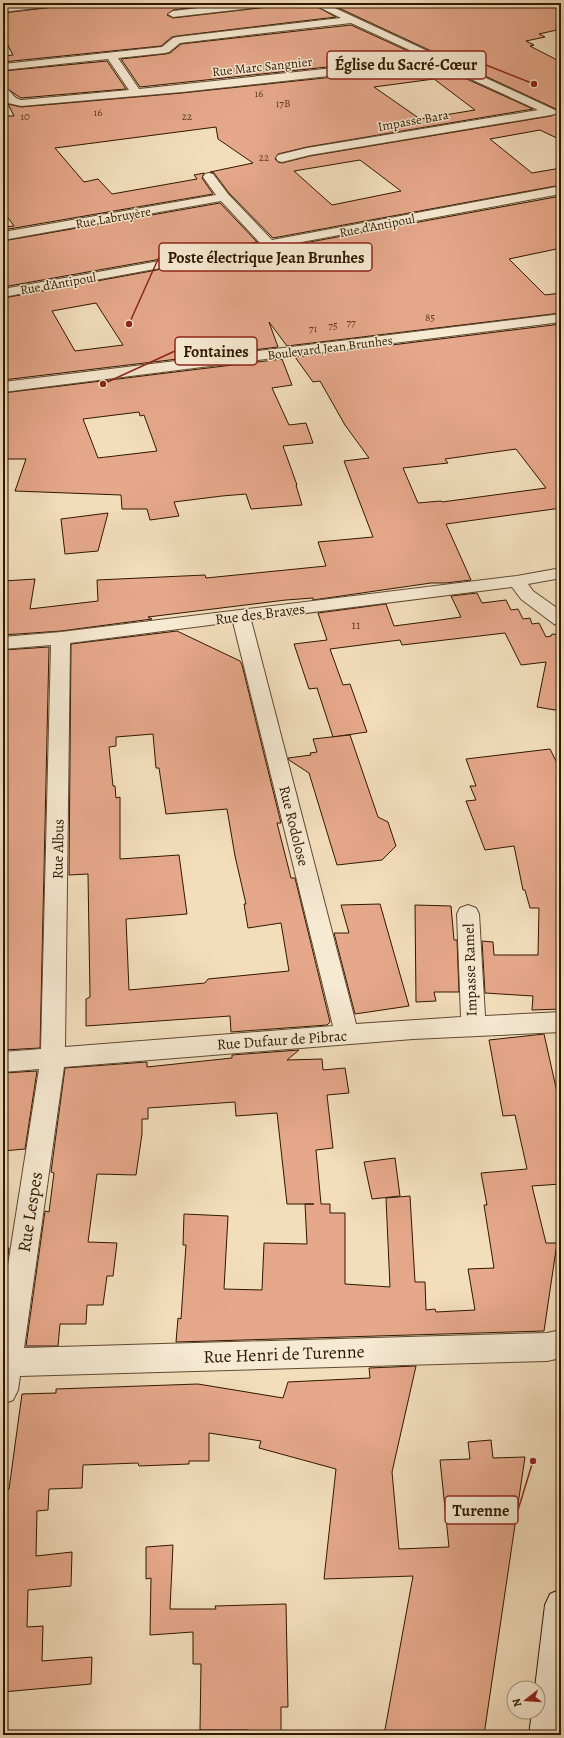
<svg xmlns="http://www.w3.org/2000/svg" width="564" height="1738" font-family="Alegreya,serif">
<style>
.building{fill:#e6a88b;stroke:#2f1700;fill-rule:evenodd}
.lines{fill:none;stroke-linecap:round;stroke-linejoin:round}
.minor-casing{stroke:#60492f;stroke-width:2}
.secondary-casing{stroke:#2f1700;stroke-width:2}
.minor{fill:#f7ead3;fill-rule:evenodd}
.secondary{fill:#f7ead3;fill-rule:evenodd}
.labels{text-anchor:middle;stroke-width:3;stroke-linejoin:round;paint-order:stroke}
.far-number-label{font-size:11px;fill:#5d3b23}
.far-street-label{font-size:13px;fill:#2f1700;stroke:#f7ead3}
.number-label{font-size:13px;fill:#5d3b23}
.street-label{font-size:15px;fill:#2f1700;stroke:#f7ead3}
.near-street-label{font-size:18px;fill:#2f1700;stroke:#f7ead3}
.leader{fill:none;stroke:#8f2418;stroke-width:1.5}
.callout-dot{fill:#8f2418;stroke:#f7ead3;stroke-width:1.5}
.callout{fill:#f7ead3;stroke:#8f2418;stroke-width:1.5}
.callout-label{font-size:16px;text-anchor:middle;font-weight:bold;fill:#2f1700}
</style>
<rect width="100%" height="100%" fill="#f3debc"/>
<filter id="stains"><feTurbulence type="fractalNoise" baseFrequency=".005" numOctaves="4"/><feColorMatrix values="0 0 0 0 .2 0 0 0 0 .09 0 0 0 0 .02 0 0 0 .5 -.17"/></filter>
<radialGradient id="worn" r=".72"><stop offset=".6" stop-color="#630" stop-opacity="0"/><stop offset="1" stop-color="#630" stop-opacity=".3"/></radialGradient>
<!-- building -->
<g class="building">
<path d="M60 3H229L173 10 167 15 173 18 268 7 274 3H310L336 17 177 36 172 37 161 46 3 62V56L13 55 3 36V13L54 7Z"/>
<path d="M328 3H561V29L539 34 545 37 526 41 534 45 530 46 561 62V140L540 130 490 139 532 173 561 168V185L273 238 229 193 214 173 210 172 253 163 218 139 216 127 55 148 84 182 98 179 112 194 197 179 194 175 204 173 202 178 213 194 3 230V227L14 226 3 211V116H14L8 104 21 107 182 93 438 66 533 109 307 147 278 154 275 159 278 162 282 163 310 156 551 116 558 113 556 109ZM434 79 475 110 420 119 374 87ZM360 160 401 191 332 205 294 171Z"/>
<path d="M351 25 421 57 140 87 121 59 165 54 170 53 181 44Z"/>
<path d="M107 61 126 89 21 98 3 86V71Z"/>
<path d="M561 196V248L509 259 545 295 561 293V313L287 346 269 322 278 347 3 380V339L7 338 4 298ZM96 303 123 345 75 351 52 311Z"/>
<path d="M220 203 257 242 3 287V241Z"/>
<path d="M561 324V508L446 524 471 580 445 583H431L313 600V598L286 600 148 617 152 619 61 631 3 635 4 581 35 579 30 609 98 601 97 580 205 575 206 578 326 566 318 542 373 537 344 461 369 458 345 425 320 381 313 382 295 357ZM516 449 546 488 442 502 441 501 418 503 403 468 448 463 445 459Z"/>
<path d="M282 359 292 385 272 388 289 425 306 423 313 443 283 446 297 485H296L302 505 251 509 246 494 222 496 174 502 179 516 150 520 147 509H122L121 495 15 491 26 459H3V393ZM139 412 140 416 144 415 157 451 98 458 83 419Z"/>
<path d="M108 513 98 551 65 554 61 519Z"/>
<path d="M477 593 482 603 506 600 511 610 518 609 523 619 530 618 532 624 539 623 546 637 551 636 552 634 561 635V711L537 707 546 662 521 665 505 633 402 645 400 640 330 649 343 685 350 684 367 732 333 737 317 688 309 689 294 644 327 640 318 613 386 604 394 626 440 620 461 617 451 596Z"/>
<path d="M177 631 240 661 242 665 281 823H277L291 878H295L330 1022 327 1025 231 1032 230 1016 86 1026V999L90 997 88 874 69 875 71 644ZM153 734 156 768H159L166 814 227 809 235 856 246 904H244L248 928 281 923 289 971 208 979 205 983 129 990 126 919 187 914 179 855 120 859V797L116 798 115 786H113L109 747 116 746V737Z"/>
<path d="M49 647 40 1048 3 1050V650Z"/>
<path d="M350 735 378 817 388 822 396 846 382 860 337 865 309 773 289 760 288 758 311 755 310 753 317 752 313 739Z"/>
<path d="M550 749 561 771V1009L532 1010 533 996 485 993 482 941 493 942 494 955H538L539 908H530L525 890H523L514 846 485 850 466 801 476 800 470 786H476L466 759Z"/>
<path d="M380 904 409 1006 355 1014 334 933H349L341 905Z"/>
<path d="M415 905 451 906 454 940H457L459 992H434L436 1001 416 1002Z"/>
<path d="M544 1034 561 1110V1184L532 1186 546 1243H557L544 1331 176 1342 178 1318 181 1319 186 1245H183L184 1214 228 1216 224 1289 262 1290 264 1243 307 1244 305 1204H314H287L277 1113 236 1116 235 1102 148 1108V1119H142V1134L136 1175 97 1174 88 1242 117 1243 113 1276H107L103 1305H87L86 1324H60L58 1346H26L45 1211 49 1212 54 1173 51 1172 65 1068 147 1062V1067L232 1058V1055L299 1050 287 1060 322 1059 323 1070 345 1068 349 1093 327 1095 333 1148 316 1150 321 1204H330V1213H345V1284L390 1287 386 1198 410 1196 415 1282H425L426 1310 435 1309 436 1312 475 1310 468 1269 494 1268 484 1205H487L481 1173 527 1169 515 1115 503 1116 489 1040Z"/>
<path d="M37 1071 25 1149 3 1151V1073Z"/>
<path d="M395 1158 400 1196 372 1199 364 1162Z"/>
<path d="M9 1248 3 1287V1249Z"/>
<path d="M416 1366 392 1472 399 1549 449 1547 440 1460 470 1459 468 1442 491 1440 493 1458 525 1457 484 1735H384L413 1576 324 1579 336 1469 259 1448 261 1441 209 1433V1461H189V1464L139 1466 138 1463 83 1465 82 1488 49 1489 48 1510 37 1511 36 1556 72 1552 71 1586 28 1590 27 1627 43 1626 42 1661 92 1657 91 1684 3 1692 5 1646H3V1489H9L22 1394 56 1393V1389L198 1384 283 1398 288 1382 370 1378 369 1368Z"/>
<path d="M173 1545 170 1609H216L215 1606 286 1604 288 1707H281V1735H248V1730H200L201 1664H193V1632L150 1635 151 1578 146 1579V1547Z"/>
</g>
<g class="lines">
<!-- minor casing -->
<g class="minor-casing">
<g id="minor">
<path d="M29 3H59L54 6 3 12V6Z"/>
<path d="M242 3H273L268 6 173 17 168 14 173 11Z"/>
<path d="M311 3H324L555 110 557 112 555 114 551 115 310 155 282 162 278 161 276 158 278 155 307 148 538 110 438 64 182 92 21 106 8 103 3 99V87C11 89 12 98 21 100L129 90 108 59 3 70V64L162 47 173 38 177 37 341 18ZM351 23 427 58 139 89 118 58 165 53 169 52 180 43Z"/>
<path d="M209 173 213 174 228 194 272 240 561 186V194L3 297V289L260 243 221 201 3 240V232L216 195 203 177 205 174Z"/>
<path d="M561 314V322L3 392V382Z"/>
<path d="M561 568V578L528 584 533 591 561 611V626L554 624 521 599 512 587 251 620 356 1024 461 1017 457 914 460 908 468 905 476 908 479 914 485 1016 561 1012V1032L413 1039 64 1067 24 1348 547 1333 561 1330V1358L547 1361 20 1376 18 1390 13 1400 3 1404V1297L39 1069 3 1072V1052L41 1049 51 645 3 649V637L61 632 517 576ZM233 622 333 1026 65 1047 70 643Z"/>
</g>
</g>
<!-- secondary casing -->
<g class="secondary-casing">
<path id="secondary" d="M561 1589V1735H529L532 1712H538V1688H535L545 1605 550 1594Z"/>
</g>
<!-- minor -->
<use href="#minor" class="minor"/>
<!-- secondary -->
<use href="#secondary" class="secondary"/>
</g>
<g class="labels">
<!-- far-number labels -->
<g class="far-number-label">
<text x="259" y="97">16</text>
<text x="283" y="107">17B</text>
<text x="98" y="116">16</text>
<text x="25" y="120">10</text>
<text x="187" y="120">22</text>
<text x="264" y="161">22</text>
<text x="430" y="321">85</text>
<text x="351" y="326">77</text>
<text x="333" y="329">75</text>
<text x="313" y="332">71</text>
</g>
<!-- far-street labels -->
<g class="far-street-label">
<text transform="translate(262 66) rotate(-6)" y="5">Rue Marc Sangnier</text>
<text transform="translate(413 120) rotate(-10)" y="5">Impasse Bara</text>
<text transform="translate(113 217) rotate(-10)" y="5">Rue Labruyère</text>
<text transform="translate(377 225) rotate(-11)" y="5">Rue d'Antipoul</text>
<text transform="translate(58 283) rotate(-10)" y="5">Rue d'Antipoul</text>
<text transform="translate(330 347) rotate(-7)" y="5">Boulevard Jean Brunhes</text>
</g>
<!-- number labels -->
<g class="number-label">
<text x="356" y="629">11</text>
</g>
<!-- street labels -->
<g class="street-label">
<text transform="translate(260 614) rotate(-7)" y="5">Rue des Braves</text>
<text transform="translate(294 826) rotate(76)" y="5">Rue Rodolose</text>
<text transform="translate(58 849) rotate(-89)" y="5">Rue Albus</text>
<text transform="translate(470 970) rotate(-92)" y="5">Impasse Ramel</text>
<text transform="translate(282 1040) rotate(-4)" y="5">Rue Dufaur de Pibrac</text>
</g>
<!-- near-street labels -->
<g class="near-street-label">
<text transform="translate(30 1212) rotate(-81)" y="6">Rue Lespes</text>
<text transform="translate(284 1354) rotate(-2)" y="6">Rue Henri de Turenne</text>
</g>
</g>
<!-- callouts -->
<path class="leader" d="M534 84L486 65M129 324L159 257M103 384L175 351M533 1461L518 1510"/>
<g class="callout-dot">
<circle cx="534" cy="84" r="4"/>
<circle cx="129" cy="324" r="4"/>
<circle cx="103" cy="384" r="4"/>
<circle cx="533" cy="1461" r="4"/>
</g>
<g class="callout">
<rect x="327" y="51" width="159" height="28" rx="4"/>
<rect x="159" y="243" width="213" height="28" rx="4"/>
<rect x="175" y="337" width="82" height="28" rx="4"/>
<rect x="445" y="1496" width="73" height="28" rx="4"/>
</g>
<g class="callout-label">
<text x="406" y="70">Église du Sacré-Cœur</text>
<text x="266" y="263">Poste électrique Jean Brunhes</text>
<text x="216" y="357">Fontaines</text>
<text x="481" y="1516">Turenne</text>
</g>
<!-- margin -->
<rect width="564" height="1738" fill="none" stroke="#f3debc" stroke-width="16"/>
<rect x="4" y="4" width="556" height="1730" fill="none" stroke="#2f1700" stroke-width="2"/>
<rect x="8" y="8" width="548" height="1722" fill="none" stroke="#2f1700"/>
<!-- north arrow -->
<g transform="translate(526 1700) rotate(253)"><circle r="19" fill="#f7ead3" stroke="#a7967f"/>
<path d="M0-3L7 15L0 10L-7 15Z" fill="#8f2418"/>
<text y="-6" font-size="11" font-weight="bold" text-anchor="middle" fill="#2f1700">N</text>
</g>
<rect width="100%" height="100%" filter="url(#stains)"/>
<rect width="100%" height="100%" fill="url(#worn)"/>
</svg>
